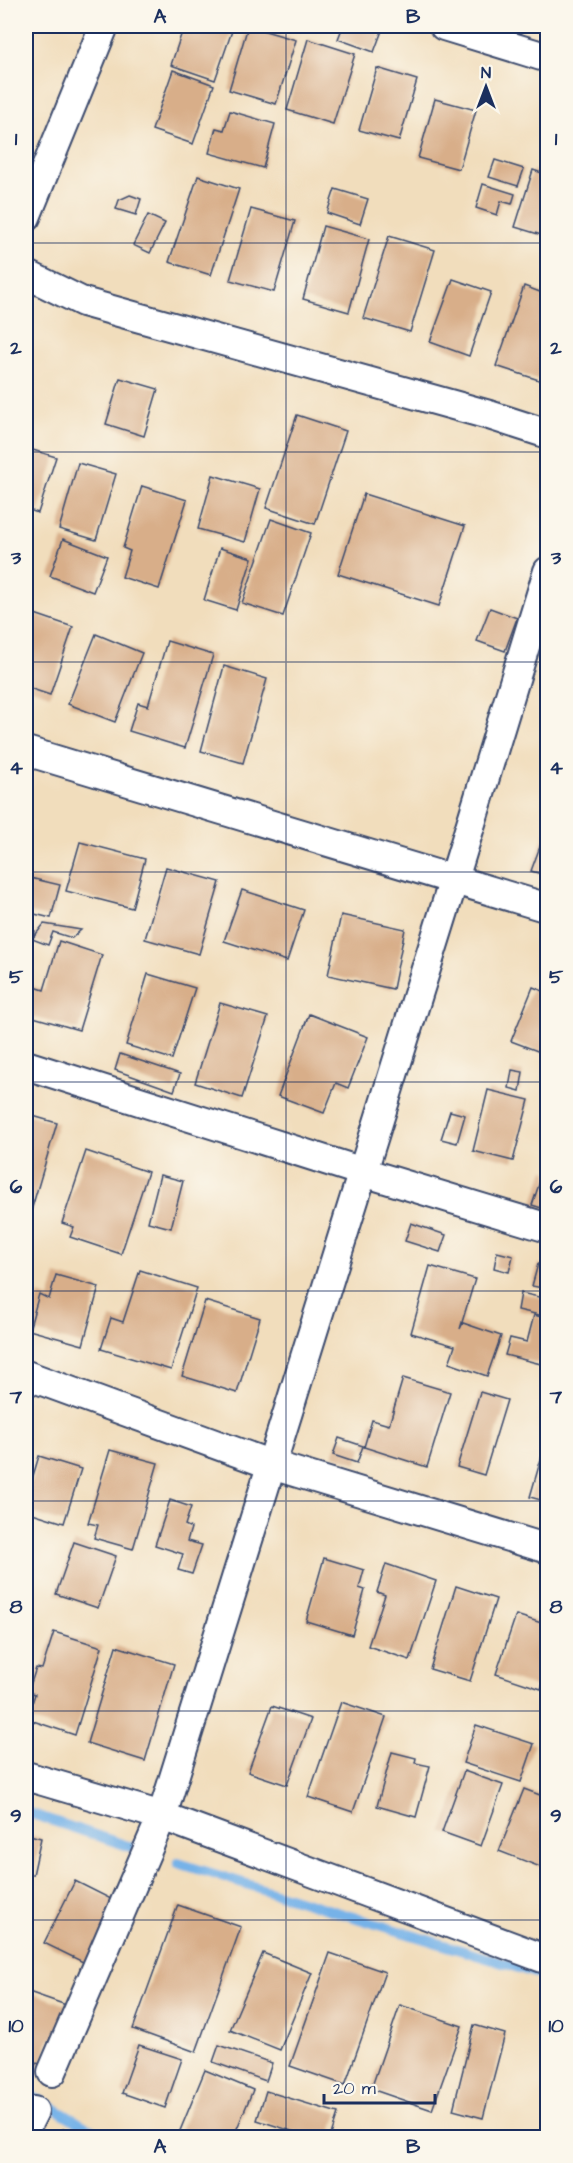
<svg xmlns="http://www.w3.org/2000/svg" width="573" height="2163" font-family="'Architects Daughter',sans-serif">
<style>
.lines{fill:none;stroke-linecap:round;stroke-linejoin:round}
.stream{stroke:#76b2e8;stroke-width:10}
.building{fill:#d8ae89}
.minor-casing{stroke:#3b496c;stroke-width:32}
.minor{stroke:#fff;stroke-width:28}
.grid{fill:none;stroke:#1b2f5e;stroke-width:1.5;stroke-opacity:0.55}
.neatline{fill:none;stroke:#1b2f5e;stroke-width:2}
.grid-label{font-size:20px;text-anchor:middle;font-weight:bold;fill:#1b2f5e}
</style>
<rect width="100%" height="100%" fill="#fbf7ec"/>
<filter id="ink" filterUnits="userSpaceOnUse"><feTurbulence type="fractalNoise" baseFrequency=".0167" numOctaves="2"/><feDisplacementMap in="SourceGraphic" scale="12" xChannelSelector="R" yChannelSelector="G"/><feConvolveMatrix kernelMatrix="1 2 1 2 8 2 1 2 1" color-interpolation-filters="sRGB"/></filter>
<filter id="wash" filterUnits="userSpaceOnUse"><feTurbulence type="fractalNoise" baseFrequency=".008" numOctaves="4" result="noise"/><feDisplacementMap in="SourceGraphic" scale="24" xChannelSelector="R" yChannelSelector="G"/><feGaussianBlur stdDeviation="1.35" result="paint"/><feColorMatrix in="noise" values="0 0 0 0 0 0 0 0 0 0 0 0 0 0 0 0 0 1.4 0 .05"/><feComposite in="paint" operator="in"/></filter>
<g filter="url(#wash)">
<rect width="100%" height="100%" fill="#f1ddbc"/>
<g class="lines">
<!-- stream -->
<g class="stream">
<path d="M26 1812 131 1847"/>
<path d="M178 1863 548 1977"/>
<path d="M26 2094 40 2100 105 2138"/>
</g>
</g>
<g id="blocks">
<!-- building -->
<g class="building">
<path d="M184 26H226L233 28 215 80 171 65Z"/>
<path d="M248 26 296 40 276 104 229 90Z"/>
<path d="M343 26H376L383 28 374 52 338 39Z"/>
<path d="M308 39 355 54 333 124 287 110Z"/>
<path d="M377 68 417 80 399 141 359 130Z"/>
<path d="M173 70 214 85 193 144 152 130Z"/>
<path d="M435 99 476 110 459 169 418 158Z"/>
<path d="M230 111 275 124 263 168 209 153 216 128 224 130Z"/>
<path d="M495 160 524 169 518 186 489 177Z"/>
<path d="M533 170 548 175V237L515 227Z"/>
<path d="M198 176 239 189 211 275 169 262Z"/>
<path d="M483 184 515 194 512 204 501 201 497 215 476 208Z"/>
<path d="M335 189 368 199 360 224 327 213Z"/>
<path d="M130 195 141 199 136 215 116 209 119 200Z"/>
<path d="M251 209 295 221 274 292 230 280Z"/>
<path d="M148 215 165 223 150 253 133 245Z"/>
<path d="M323 226 369 239 349 312 303 299Z"/>
<path d="M389 236 435 250 410 332 363 318Z"/>
<path d="M453 279 491 292 469 356 430 342Z"/>
<path d="M524 286 548 295V365L542 381 496 366Z"/>
<path d="M120 378 158 389 144 436 106 424Z"/>
<path d="M297 415 346 431 315 524 266 508Z"/>
<path d="M26 448 56 457 38 513 26 509Z"/>
<path d="M78 463 116 474 96 540 59 529Z"/>
<path d="M213 475 260 489 245 542 198 529Z"/>
<path d="M142 486 187 500 159 589 122 577 130 551 123 548Z"/>
<path d="M364 494 465 526 439 606 338 574Z"/>
<path d="M271 519 311 533 283 616 242 603Z"/>
<path d="M63 539 107 556 93 592 50 576Z"/>
<path d="M220 548 252 558 236 610 204 600Z"/>
<path d="M490 608 517 618 505 651 477 641Z"/>
<path d="M26 611 73 627 50 695 26 687Z"/>
<path d="M96 634 142 653 115 722 68 704Z"/>
<path d="M167 641 213 655 185 748 129 731 138 703 148 706Z"/>
<path d="M224 666 267 679 243 763 201 751Z"/>
<path d="M548 825V876L531 871Z"/>
<path d="M80 842 145 859 132 908 66 891Z"/>
<path d="M166 867 220 882 199 954 145 939Z"/>
<path d="M26 877 60 885 51 918 26 912Z"/>
<path d="M242 890 304 910 287 961 224 941Z"/>
<path d="M341 915 405 929 393 989 328 975Z"/>
<path d="M44 924 81 930 72 938 53 932 48 945 32 939Z"/>
<path d="M26 928 35 931 29 951 26 950Z"/>
<path d="M59 941 102 955 79 1030 26 1015V984L44 990Z"/>
<path d="M148 974 195 988 172 1059 126 1045Z"/>
<path d="M533 987 548 993V1055L511 1041Z"/>
<path d="M220 1003 268 1017 242 1098 195 1083Z"/>
<path d="M309 1014 368 1037 348 1088 336 1083 324 1113 278 1096Z"/>
<path d="M120 1054 180 1074 174 1091 115 1070Z"/>
<path d="M512 1070 523 1072 520 1091 509 1088Z"/>
<path d="M488 1090 529 1100 513 1161 473 1151Z"/>
<path d="M450 1111 465 1115 457 1143 441 1139Z"/>
<path d="M26 1114 57 1123 31 1211 26 1209Z"/>
<path d="M86 1151 148 1172 121 1254 70 1237 74 1227 62 1223Z"/>
<path d="M544 1170 548 1171V1210L532 1205Z"/>
<path d="M160 1175 183 1181 171 1228 148 1222Z"/>
<path d="M411 1223 446 1235 440 1252 405 1241Z"/>
<path d="M497 1252 513 1256 509 1272 494 1268Z"/>
<path d="M538 1264 548 1266V1289L532 1286Z"/>
<path d="M430 1266 475 1279 460 1329 463 1323 501 1336 487 1376 449 1363 455 1346 411 1333Z"/>
<path d="M140 1270 197 1288 171 1370 101 1349 111 1318 123 1322Z"/>
<path d="M56 1275 99 1287 83 1345 29 1330 39 1294 49 1299Z"/>
<path d="M521 1293 548 1299V1317L518 1310Z"/>
<path d="M205 1301 260 1318 237 1393 182 1376Z"/>
<path d="M534 1315 548 1319V1356L545 1365 505 1355 510 1338 527 1342Z"/>
<path d="M403 1378 450 1392 427 1467 364 1447 372 1420 389 1425Z"/>
<path d="M480 1392 507 1400 484 1475 457 1467Z"/>
<path d="M339 1438 363 1446 357 1463 333 1455Z"/>
<path d="M547 1438H548V1502L530 1497Z"/>
<path d="M110 1450 158 1463 133 1549 94 1538 98 1525 88 1523Z"/>
<path d="M39 1456 81 1469 64 1523 26 1511V1499Z"/>
<path d="M170 1500 191 1507 185 1525 191 1528 187 1541 202 1545 192 1574 178 1570 183 1554 155 1545Z"/>
<path d="M74 1542 116 1556 98 1608 56 1594Z"/>
<path d="M324 1558 364 1570 359 1588 365 1590 352 1635 306 1621Z"/>
<path d="M386 1564 436 1581 410 1660 368 1646 385 1595 377 1592Z"/>
<path d="M456 1586 496 1599 470 1681 430 1669Z"/>
<path d="M516 1615 548 1625V1670L541 1689 496 1674Z"/>
<path d="M54 1632 102 1647 75 1735 27 1719 35 1694 28 1692 36 1668 42 1669Z"/>
<path d="M116 1646 174 1664 145 1761 87 1743Z"/>
<path d="M341 1702 386 1717 353 1812 308 1797Z"/>
<path d="M272 1706 311 1719 287 1785 248 1772Z"/>
<path d="M476 1725 534 1744 521 1782 463 1763Z"/>
<path d="M392 1752 416 1758 415 1763 430 1766 416 1817 377 1806Z"/>
<path d="M464 1771 503 1785 481 1846 442 1832Z"/>
<path d="M524 1789 548 1798V1870L499 1851Z"/>
<path d="M26 1834 41 1838 33 1875 26 1873Z"/>
<path d="M75 1881 119 1903 87 1964 44 1943Z"/>
<path d="M178 1905 241 1927 196 2052 133 2029Z"/>
<path d="M263 1953 312 1973 280 2050 230 2030Z"/>
<path d="M330 1953 385 1972 345 2085 290 2066Z"/>
<path d="M26 1991 69 2006 57 2040 50 2038 41 2064 36 2063 33 2073 26 2070Z"/>
<path d="M400 2005 462 2026 432 2110 371 2089Z"/>
<path d="M474 2025 505 2034 483 2118 453 2110Z"/>
<path d="M139 2045 182 2059 165 2108 122 2093Z"/>
<path d="M219 2045 272 2063 266 2081 213 2062Z"/>
<path d="M205 2070 253 2090 233 2138H177Z"/>
<path d="M266 2091 338 2113 330 2138H314L257 2120Z"/>
<path d="M63 2129 85 2137V2138H59Z"/>
</g>
</g>
</g>
<g filter="url(#ink)">
<use href="#blocks" fill-opacity="0" stroke="#3b496c" stroke-width="1.5"/>
<g class="lines">
<!-- minor casing -->
<g class="minor-casing">
<g id="minor">
<path d="M444 26 548 58"/>
<path d="M26 217 104 26"/>
<path d="M26 274 83 302 489 415 548 434"/>
<path d="M548 571 454 879 162 1816 548 1960"/>
<path d="M26 751 548 908"/>
<path d="M26 1065 363 1172 548 1228"/>
<path d="M26 1375 272 1465 548 1549"/>
<path d="M26 1776 162 1816 52 2072"/>
<path d="M26 2127 34 2111"/>
</g>
</g>
<!-- minor -->
<use href="#minor" class="minor"/>
</g>
</g>
<!-- grid -->
<path class="grid" d="M286 26V2138M26 243H548M26 452H548M26 662H548M26 872H548M26 1082H548M26 1291H548M26 1501H548M26 1711H548M26 1920H548"/>
<!-- margin -->
<rect width="573" height="2163" fill="none" stroke="#fbf7ec" stroke-width="66"/>
<!-- north arrow -->
<g transform="translate(486 87)" stroke="#fbf7ec" stroke-width="4.5" paint-order="stroke">
<path d="M0-4.5L10 22L0 15L-10 22Z" fill="#1b2f5e"/>
<text y="-9" font-size="16" font-weight="bold" text-anchor="middle" fill="#1b2f5e">N</text>
</g>
<!-- scale -->
<path d="M324 2094v9h111v-9" fill="none" stroke="#1b2f5e" stroke-width="3"/>
<text x="333" y="2094" font-size="18" fill="#1b2f5e" stroke="#fbf7ec" stroke-width="4.5" paint-order="stroke">20 m</text>
<rect x="33" y="33" width="507" height="2097" class="neatline"/>
<g class="grid-label">
<text x="160" y="23">A</text>
<text x="413" y="23">B</text>
<text x="16" y="145">1</text>
<text x="556" y="145">1</text>
<text x="16" y="354">2</text>
<text x="556" y="354">2</text>
<text x="16" y="564">3</text>
<text x="556" y="564">3</text>
<text x="16" y="774">4</text>
<text x="556" y="774">4</text>
<text x="16" y="983">5</text>
<text x="556" y="983">5</text>
<text x="16" y="1193">6</text>
<text x="556" y="1193">6</text>
<text x="16" y="1403">7</text>
<text x="556" y="1403">7</text>
<text x="16" y="1613">8</text>
<text x="556" y="1613">8</text>
<text x="16" y="1822">9</text>
<text x="556" y="1822">9</text>
<text x="16" y="2032">10</text>
<text x="556" y="2032">10</text>
<text x="160" y="2153">A</text>
<text x="413" y="2153">B</text>
</g>
</svg>
